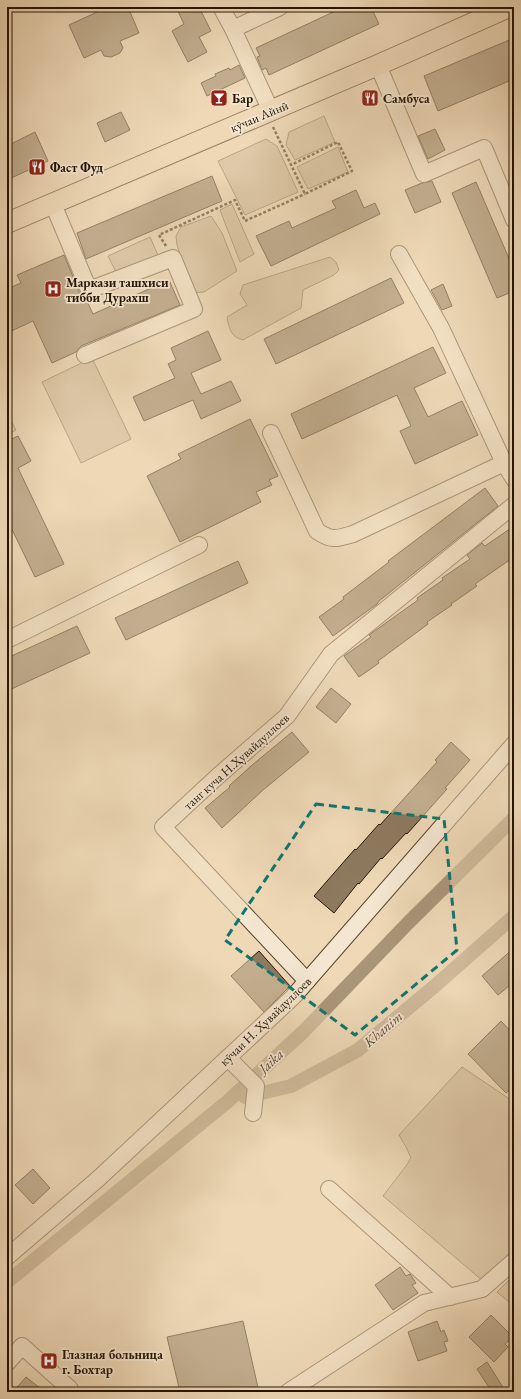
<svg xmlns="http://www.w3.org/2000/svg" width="521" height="1399" font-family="'EB Garamond',serif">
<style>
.green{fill:#ccb797;stroke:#78664c}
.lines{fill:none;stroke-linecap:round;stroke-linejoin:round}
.canal{stroke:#a99578;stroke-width:14}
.building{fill:#8d7a5f;stroke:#241400}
.minor-casing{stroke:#56452e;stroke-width:18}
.major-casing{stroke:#241400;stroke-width:22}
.path{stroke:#241400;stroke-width:2.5;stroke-dasharray:3 2;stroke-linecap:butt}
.minor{stroke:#f4e6d0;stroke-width:16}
.major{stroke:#eed8b6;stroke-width:20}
.marked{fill:none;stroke:#0f766e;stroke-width:3;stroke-dasharray:8 5;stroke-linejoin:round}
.labels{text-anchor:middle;stroke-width:3.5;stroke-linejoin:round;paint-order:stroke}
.poi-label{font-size:13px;font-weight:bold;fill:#241400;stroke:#f4e6d0;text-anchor:start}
.street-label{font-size:13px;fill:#241400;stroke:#f4e6d0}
.water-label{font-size:14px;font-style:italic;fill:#594830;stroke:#f4e6d0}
</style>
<rect width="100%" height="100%" fill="#eed8b6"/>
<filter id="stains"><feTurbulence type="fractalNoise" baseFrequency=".005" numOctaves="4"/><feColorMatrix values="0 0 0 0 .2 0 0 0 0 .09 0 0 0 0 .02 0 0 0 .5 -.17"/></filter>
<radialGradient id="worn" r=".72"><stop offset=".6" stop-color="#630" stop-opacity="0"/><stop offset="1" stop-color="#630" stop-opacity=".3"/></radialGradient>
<!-- green -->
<g class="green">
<path d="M324 116 335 142 295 160 286 145 289 132Z"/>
<path d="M266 139 277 146 298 192 245 215 218 161Z"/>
<path d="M338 147 348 172 308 189 297 167Z"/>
<path d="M232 204 254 254 240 262 220 210Z"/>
<path d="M211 216 222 233 237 271 204 292 192 293 177 245 176 236 181 227Z"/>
<path d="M150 237 158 255 117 274 108 256Z"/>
<path d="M330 257 336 262 339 270 334 275 303 290 301 308 243 340C231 337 229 329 227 317L247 305 240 294 243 285Z"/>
<path d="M92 358 131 439 81 463 42 382Z"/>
<path d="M8 415 16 430 7 435V416Z"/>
<path d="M462 1067 514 1102V1255L483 1281 383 1196 406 1166 411 1158 406 1147 399 1135Z"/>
<path d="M514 1275V1306L497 1292Z"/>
</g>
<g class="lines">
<!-- canal -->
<g class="canal">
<path d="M245 1097 291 1086 358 1050 436 985 514 916"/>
<path d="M7 1282 227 1102 303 1032 408 923 514 818"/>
</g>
</g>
<!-- building -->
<g class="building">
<path d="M108 7H128L139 33 120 41 123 48 120 53 111 57 104 56 101 50 84 58 69 25Z"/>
<path d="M176 7H199L211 31 199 37 207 52 188 62 172 31 184 24Z"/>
<path d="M344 7H371L379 24 269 75 266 68 262 70 257 57 260 56 256 48Z"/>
<path d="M514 38V79L438 111 424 76Z"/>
<path d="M239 65 245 78 207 96 201 83 216 76 215 74 229 68 230 70Z"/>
<path d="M121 112 130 130 105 142 97 123Z"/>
<path d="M435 129 445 150 428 159 418 136Z"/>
<path d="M35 132 48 161 7 180V146Z"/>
<path d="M212 176 222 201 86 259 77 233Z"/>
<path d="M432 181 441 202 415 213 405 190 422 183Z"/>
<path d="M476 182 514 270V291L497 298 452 193Z"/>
<path d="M356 190 364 208 375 203 380 214 271 266 256 236 289 221 292 228 336 208 332 201Z"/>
<path d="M64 255 80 294 86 299 93 314 169 280 180 305 81 346 76 352 52 363 33 321 7 333V289L21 283 17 275Z"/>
<path d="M391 278 404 303 276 364 264 339Z"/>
<path d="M443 284 452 306 442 310 431 290Z"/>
<path d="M208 331 221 360 191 373 201 394 231 381 241 401 201 419 193 400 144 421 133 397 175 378 168 364 176 360 171 348Z"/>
<path d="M433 347 446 373 414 388 428 417 462 401 478 435 415 464 400 431 411 426 397 395 302 439 291 414Z"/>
<path d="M250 419 278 476 269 480 272 485 256 492 261 502 180 542 147 476 181 459 178 454Z"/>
<path d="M18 436 31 461 18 468 64 564 35 577 7 519V441Z"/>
<path d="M485 488 498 506 379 601 377 604 333 636 319 617 344 599 343 597 389 562 388 561Z"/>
<path d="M514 526V557L475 584 477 586 451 604 452 605 427 622 428 624 378 661 379 663 359 677 344 656 371 637 369 635 418 600 417 598 443 580 442 578 470 559 467 555 482 543 485 546Z"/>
<path d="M238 561 248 583 126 640 115 618Z"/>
<path d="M77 626 90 653 7 691V658Z"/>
<path d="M331 688 351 704 336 723 316 707Z"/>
<path d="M292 732 309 752 263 790 222 828 205 808 230 787 229 786 251 766Z"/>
<path d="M451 742 470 760 445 788 447 789 407 834 406 833 382 859 381 858 359 884 358 883 334 913 314 896 355 849 356 850 379 824 380 825 437 762 435 760Z"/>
<path d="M514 948V982L498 995 482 976Z"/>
<path d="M259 951 290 986 264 1012 231 976Z"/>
<path d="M501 1021 514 1035V1086L506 1093 468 1054Z"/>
<path d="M33 1169 50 1188 33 1204 15 1185Z"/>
<path d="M400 1267 406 1276 410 1274 416 1283 412 1285 418 1293 393 1310 375 1285Z"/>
<path d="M491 1315 513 1337 505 1344 508 1347 494 1362 469 1337Z"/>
<path d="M243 1321 259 1392H180L167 1337Z"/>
<path d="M437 1321 441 1332 444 1330 448 1341 444 1342 447 1351 418 1361 408 1332Z"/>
<path d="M487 1362 506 1392H492L477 1369Z"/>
<path d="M26 1377 45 1392H13Z"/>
</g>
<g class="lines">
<!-- minor casing -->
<g class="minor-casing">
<g id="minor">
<path d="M221 7 233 29 271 111"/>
<path d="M233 29 280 7"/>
<path d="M378 65 424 174 484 148 514 220"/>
<path d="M53 204 89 290 173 258 194 309 85 355"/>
<path d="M399 254 441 328 504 463 514 479"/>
<path d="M271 433 317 531C332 541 336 539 353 534L504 463"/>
<path d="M7 640 199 545"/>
<path d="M307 981 163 827 218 776 287 716 331 654 514 505"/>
<path d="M228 1058 256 1086 253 1113"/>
<path d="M329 1189 450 1297"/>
<path d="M7 1257 98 1179 293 997 514 744"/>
<path d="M7 1363 22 1346 70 1389 68 1392"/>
<path d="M288 1392 424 1303 482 1289 514 1261"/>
</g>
</g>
<!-- major casing -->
<g class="major-casing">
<path id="major" d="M7 223 378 65 509 7"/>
</g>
<!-- path -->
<g class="path">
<path d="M273 127 305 194 352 171 338 142 291 165"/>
<path d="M166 246 159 235 235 200 245 221 305 194"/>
</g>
<!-- minor -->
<use href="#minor" class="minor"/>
<!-- major -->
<use href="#major" class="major"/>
</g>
<!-- marked area -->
<path d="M0 0H521V1399H0ZM316 804 444 819 457 950 355 1035 225 940Z" fill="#eed8b6" fill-opacity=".55" fill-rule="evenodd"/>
<path class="marked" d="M316 804 444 819 457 950 355 1035 225 940Z"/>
<!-- icons -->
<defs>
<g id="bar-square" transform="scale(0.9)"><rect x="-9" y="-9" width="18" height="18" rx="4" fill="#8f2418" stroke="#f4e6d0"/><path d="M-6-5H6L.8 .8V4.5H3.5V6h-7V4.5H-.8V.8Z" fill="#fff"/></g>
<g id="restaurant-square" transform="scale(0.9)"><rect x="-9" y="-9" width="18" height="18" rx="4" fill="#8f2418" stroke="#f4e6d0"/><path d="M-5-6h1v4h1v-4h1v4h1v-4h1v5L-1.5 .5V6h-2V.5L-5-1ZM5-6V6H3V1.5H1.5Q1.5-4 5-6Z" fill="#fff"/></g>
<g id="hospital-square" transform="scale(0.9)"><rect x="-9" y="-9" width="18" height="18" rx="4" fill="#8f2418" stroke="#f4e6d0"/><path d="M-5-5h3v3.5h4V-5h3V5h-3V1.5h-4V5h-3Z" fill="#fff"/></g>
</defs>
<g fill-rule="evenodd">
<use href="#bar-square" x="219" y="98"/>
<use href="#restaurant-square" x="370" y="98"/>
<use href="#restaurant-square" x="37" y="167"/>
<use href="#hospital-square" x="53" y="289"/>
<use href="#hospital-square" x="49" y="1361"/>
</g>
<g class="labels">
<!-- poi labels -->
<g class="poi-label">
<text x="232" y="103">Бар</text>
<text x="383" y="103">Самбуса</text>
<text x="50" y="172">Фаст Фуд</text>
<text x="66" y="287">Маркази ташхиси<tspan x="66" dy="15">тибби Дурахш</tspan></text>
<text x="62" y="1359">Глазная больница<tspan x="62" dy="15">г. Бохтар</tspan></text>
</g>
<!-- street labels -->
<g class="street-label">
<text transform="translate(259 116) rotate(-23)" y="5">кӯчаи Айнӣ</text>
<text transform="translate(236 761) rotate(-42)" y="5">танг куча Н.Ҳувайдуллоев</text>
<text transform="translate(265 1021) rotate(-44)" y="5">кӯчаи Н. Ҳувайдуллоев</text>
</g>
<!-- water labels -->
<g class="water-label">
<text transform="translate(383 1029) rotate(-41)" y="5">Khanim</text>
<text transform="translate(271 1061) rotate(-43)" y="5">Jaika</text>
</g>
</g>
<!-- margin -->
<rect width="521" height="1399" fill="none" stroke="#eed8b6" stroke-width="24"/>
<rect x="8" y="8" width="505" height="1383" fill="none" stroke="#241400" stroke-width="2"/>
<rect x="12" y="12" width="497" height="1375" fill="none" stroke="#241400"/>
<rect width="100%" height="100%" filter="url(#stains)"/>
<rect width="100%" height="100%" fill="url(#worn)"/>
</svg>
